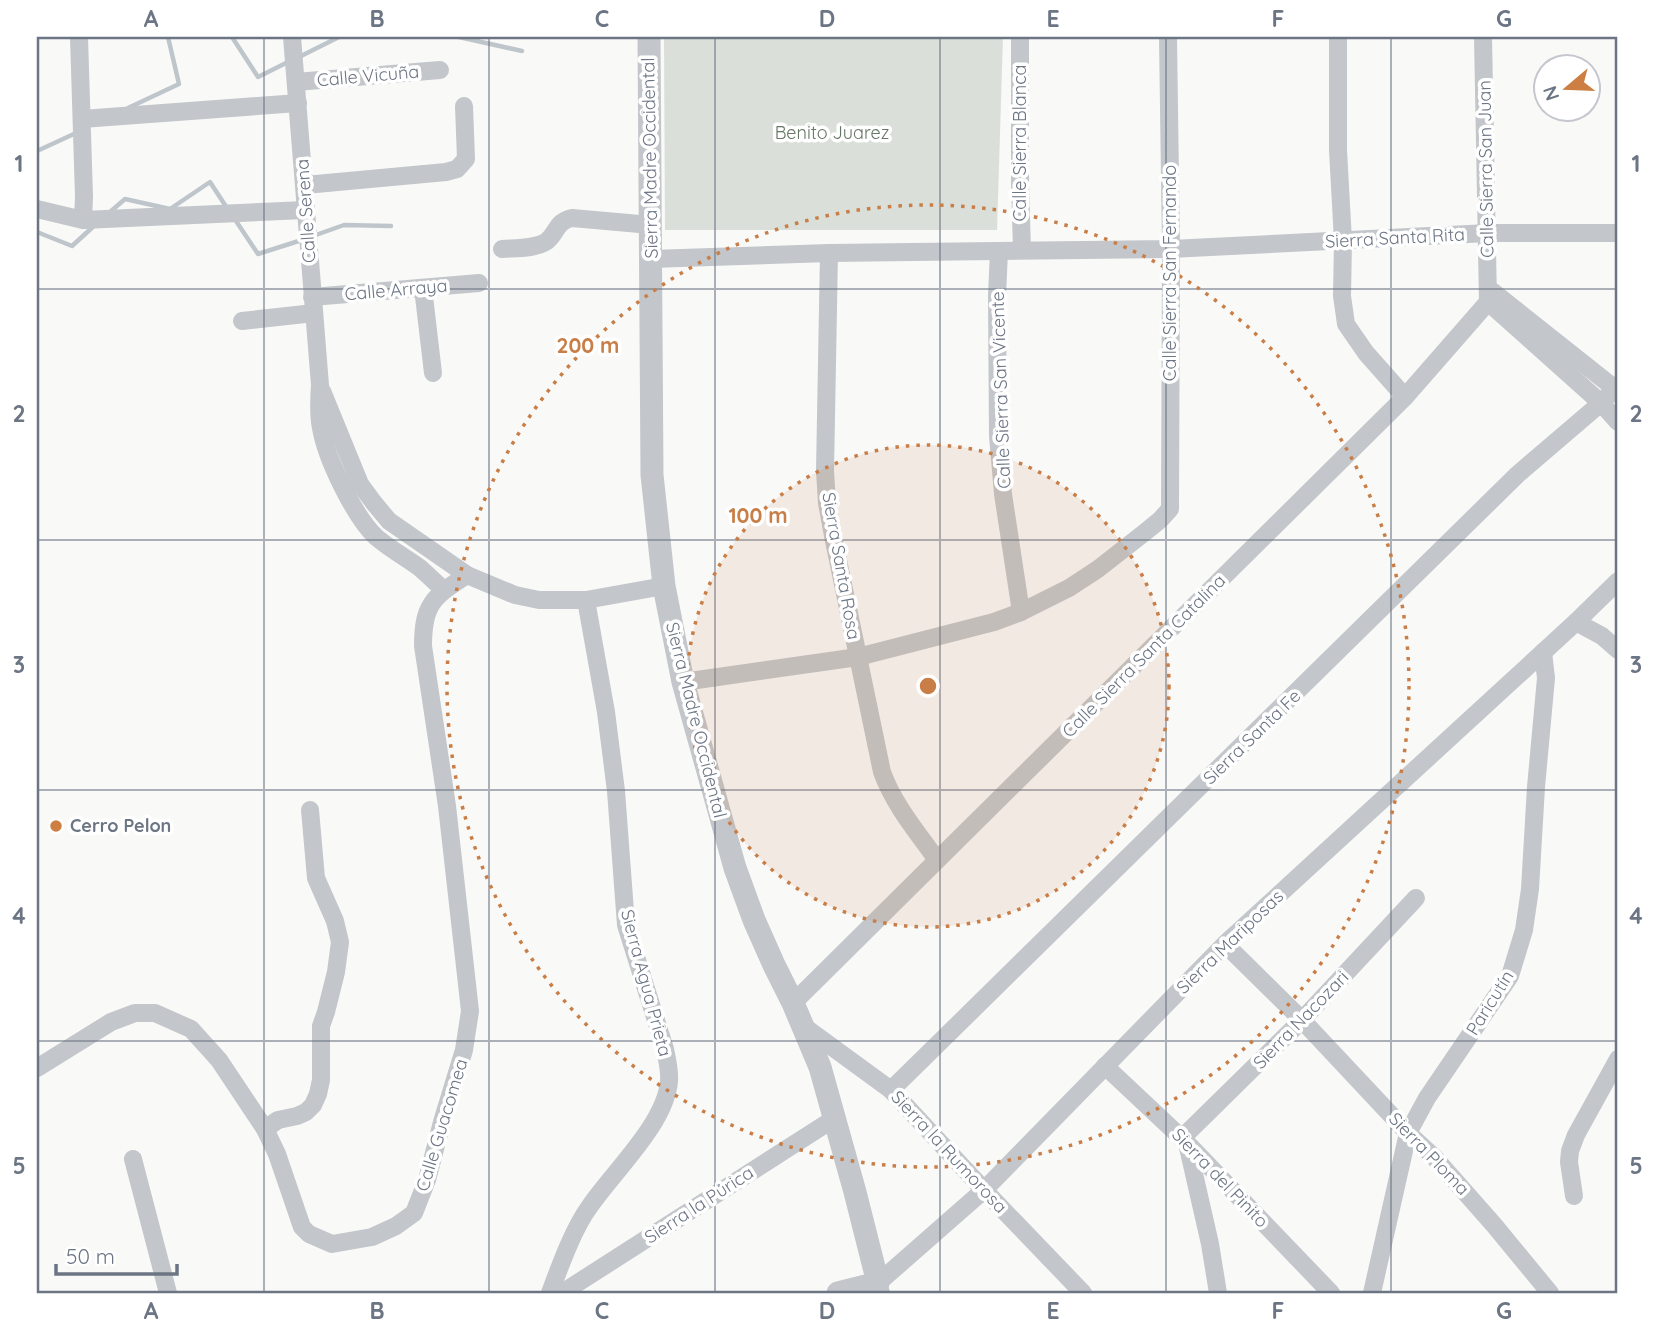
<svg xmlns="http://www.w3.org/2000/svg" width="1655" height="1330" font-family="Quicksand,sans-serif">
<style>
.green{fill:#dae0d9}
.lines{fill:none;stroke-linecap:round;stroke-linejoin:round}
.stream{stroke:#bfc6cb;stroke-width:4.5}
.minor{stroke:#c3c6ca;stroke-width:18}
.tertiary{stroke:#c3c6ca;stroke-width:23}
.grid{fill:none;stroke:#6c7584;stroke-width:2;stroke-opacity:0.55}
.ring{fill:none;stroke:#c87e46;stroke-width:3.5;stroke-dasharray:3.5 7}
.poi-dot{fill:#cd7f43;stroke:#fff;stroke-width:2.5}
.labels{text-anchor:middle;stroke-width:7;stroke-linejoin:round;paint-order:stroke}
.street-label{font-size:18px;fill:#6c7584;stroke:#fff}
.park-label{font-size:18px;fill:#676;stroke:#fff}
.poi-label{font-size:18px;font-weight:bold;fill:#6c7584;stroke:#fff;text-anchor:start}
.centre{fill:#c87e46;stroke:#fff;stroke-width:3.5}
.ring-label{font-size:21px;text-anchor:middle;font-weight:bold;fill:#c87e46;stroke:#fff;stroke-width:7;stroke-linejoin:round;paint-order:stroke}
.neatline{fill:none;stroke:#6c7584;stroke-width:2.5}
.grid-label{font-size:23px;text-anchor:middle;font-weight:bold;fill:#6c7584}
</style>
<rect width="100%" height="100%" fill="#f9f9f8"/>
<!-- green -->
<path class="green" d="M664 37H1003L997 230H665Z"/>
<g class="lines">
<!-- stream -->
<g class="stream">
<path d="M232 37 258 77 288 62"/>
<path d="M459 37 522 51"/>
<path d="M299 57 339 37"/>
<path d="M128 108 179 84 168 37"/>
<path d="M37 151 76 133"/>
<path d="M110 212 125 199 170 209 210 182 227 208"/>
<path d="M234 218 258 254 305 239"/>
<path d="M37 232 72 246 95 225"/>
<path d="M313 236 344 225 391 226"/>
</g>
<!-- minor -->
<g class="minor">
<path d="M79 37 84 197 83 220"/>
<path d="M292 37 320 385C319 399 318 414 321 428 326 458 354 516 376 537 390 549 405 557 420 568 428 575 436 583 444 590"/>
<path d="M1020 37V184L1022 250"/>
<path d="M1338 37V150L1343 241 1342 296 1346 324 1366 353 1405 397"/>
<path d="M1483 37 1488 302"/>
<path d="M296 82 440 70"/>
<path d="M82 119 298 103"/>
<path d="M305 185 446 172 457 169 466 159 464 106"/>
<path d="M37 209 83 220 305 210"/>
<path d="M502 249C515 248 536 249 547 241 558 232 555 222 572 218L651 225"/>
<path d="M999 251 997 296 998 436 1003 494 1021 612"/>
<path d="M829 253 825 471 827 503 834 541 882 772C894 805 917 832 937 860"/>
<path d="M651 259 829 253 1171 249 1488 233H1618"/>
<path d="M423 288 433 373"/>
<path d="M1492 291 1618 391"/>
<path d="M312 297 479 283"/>
<path d="M1488 302 1601 403 1618 422"/>
<path d="M242 321 314 313"/>
<path d="M322 391 360 484 374 503 389 521 467 575 515 595 539 600H586L664 586"/>
<path d="M1576 622 1602 636 1618 650"/>
<path d="M683 682 858 657 994 622 1021 612 1069 588 1098 569 1144 533 1160 520 1170 509 1171 249 1168 37"/>
<path d="M1225 944 1302 1020 1408 1133 1434 1157 1494 1225 1550 1293"/>
<path d="M793 1003 1405 397 1488 302"/>
<path d="M802 1025 891 1090 984 1190 1083 1293"/>
<path d="M1105 1066 1187 1143 1331 1293"/>
<path d="M37 1068 111 1022 135 1013H155L191 1029 219 1060 265 1129 277 1154 302 1227 309 1234 332 1244 372 1237 396 1226 414 1213 427 1180 442 1122 464 1050 470 1011 447 806 423 646C423 604 433 597 467 575"/>
<path d="M891 1090 1518 474 1601 403 1618 385"/>
<path d="M265 1129 278 1120 297 1116 306 1112 313 1105 318 1094 321 1080V1026L326 1012 336 972 340 942 335 921 316 878 310 810"/>
<path d="M1182 1138 1302 1020 1416 898"/>
<path d="M1187 1143 1210 1244 1218 1293"/>
<path d="M133 1159 168 1293"/>
<path d="M1574 1196 1569 1162 1570 1151 1576 1135 1618 1059"/>
<path d="M550 1293C560 1266 573 1229 590 1206 614 1171 666 1123 669 1081 670 1070 667 1060 665 1049L626 925 616 791 606 712 586 600"/>
<path d="M562 1293 835 1118"/>
<path d="M881 1293 878 1283 984 1190 1225 944 1576 622 1618 581"/>
<path d="M1372 1293 1408 1133 1427 1098 1510 976 1524 930 1530 889 1536 787 1546 678 1543 652"/>
</g>
<!-- tertiary -->
<path class="tertiary" d="M649 37 652 475 664 586 683 682 735 868 754 920 774 965 793 1003 820 1067 855 1192 878 1283 838 1293"/>
</g>
<!-- grid -->
<path class="grid" d="M264 37V1293M489 37V1293M715 37V1293M940 37V1293M1166 37V1293M1391 37V1293M37 289H1618M37 540H1618M37 790H1618M37 1041H1618"/>
<!-- distance rings -->
<circle cx="928" cy="686" r="241" fill="#c87e46" fill-opacity=".12"/>
<g class="ring">
<circle cx="928" cy="686" r="241"/>
<circle cx="928" cy="686" r="481"/>
</g>
<!-- markers -->
<circle class="poi-dot" cx="56" cy="826" r="7"/>
<g class="labels">
<!-- street labels -->
<g class="street-label">
<text transform="translate(368 76) rotate(-5)" y="6">Calle Vicuña</text>
<text transform="translate(1020 143) rotate(-90)" y="6">Calle Sierra Blanca</text>
<text transform="translate(650 158) rotate(-91)" y="6">Sierra Madre Occidental</text>
<text transform="translate(1486 169) rotate(-91)" y="6">Calle Sierra San Juan</text>
<text transform="translate(306 211) rotate(-94)" y="6">Calle Serena</text>
<text transform="translate(1395 238) rotate(-3)" y="6">Sierra Santa Rita</text>
<text transform="translate(1170 273) rotate(-90)" y="6">Calle Sierra San Fernando</text>
<text transform="translate(396 290) rotate(-5)" y="6">Calle Arraya</text>
<text transform="translate(1001 390) rotate(-92)" y="6">Calle Sierra San Vicente</text>
<text transform="translate(841 566) rotate(80)" y="6">Sierra Santa Rosa</text>
<text transform="translate(1144 656) rotate(-45)" y="6">Calle Sierra Santa Catalina</text>
<text transform="translate(696 720) rotate(76)" y="6">Sierra Madre Occidental</text>
<text transform="translate(1252 737) rotate(-44)" y="6">Sierra Santa Fe</text>
<text transform="translate(1230 942) rotate(-44)" y="6">Sierra Mariposas</text>
<text transform="translate(646 983) rotate(75)" y="6">Sierra Agua Prieta</text>
<text transform="translate(1490 1003) rotate(-58)" y="6">Paricutín</text>
<text transform="translate(1301 1020) rotate(-46)" y="6">Sierra Nacozari</text>
<text transform="translate(442 1125) rotate(-73)" y="6">Calle Guacomea</text>
<text transform="translate(949 1152) rotate(47)" y="6">Sierra la Rumorosa</text>
<text transform="translate(1429 1154) rotate(46)" y="6">Sierra Ploma</text>
<text transform="translate(1220 1178) rotate(46)" y="6">Sierra del Pinito</text>
<text transform="translate(699 1205) rotate(-33)" y="6">Sierra la Púrica</text>
</g>
<!-- park labels -->
<g class="park-label">
<text x="832" y="139">Benito Juarez</text>
</g>
<!-- poi labels -->
<g class="poi-label">
<text x="70" y="832">Cerro Pelon</text>
</g>
</g>
<circle cx="928" cy="686" r="10" class="centre"/>
<g class="ring-label">
<text x="588" y="353">200 m</text>
<text x="758" y="523">100 m</text>
</g>
<!-- border -->
<rect width="1655" height="1330" fill="none" stroke="#ffffff" stroke-width="77"/>
<!-- north arrow -->
<g transform="translate(1567 88) rotate(251)"><circle r="33" fill="#ffffff" stroke="#c4c8ce" stroke-width="2"/>
<path d="M0-5L12 26L0 18L-12 26Z" fill="#cd7f43"/>
<text y="-10" font-size="19" font-weight="bold" text-anchor="middle" fill="#6c7584">N</text>
</g>
<!-- scale -->
<path d="M56 1264v10h121v-10" fill="none" stroke="#6c7584" stroke-width="3.5"/>
<text x="66" y="1264" font-size="21" fill="#6c7584" stroke="#ffffff" stroke-width="5" paint-order="stroke">50 m</text>
<rect x="38" y="38" width="1578" height="1254" class="neatline"/>
<g class="grid-label">
<text x="151" y="27">A</text>
<text x="377" y="27">B</text>
<text x="602" y="27">C</text>
<text x="827" y="27">D</text>
<text x="1053" y="27">E</text>
<text x="1278" y="27">F</text>
<text x="1504" y="27">G</text>
<text x="19" y="172">1</text>
<text x="1636" y="172">1</text>
<text x="19" y="422">2</text>
<text x="1636" y="422">2</text>
<text x="19" y="673">3</text>
<text x="1636" y="673">3</text>
<text x="19" y="924">4</text>
<text x="1636" y="924">4</text>
<text x="19" y="1174">5</text>
<text x="1636" y="1174">5</text>
<text x="151" y="1319">A</text>
<text x="377" y="1319">B</text>
<text x="602" y="1319">C</text>
<text x="827" y="1319">D</text>
<text x="1053" y="1319">E</text>
<text x="1278" y="1319">F</text>
<text x="1504" y="1319">G</text>
</g>
</svg>
